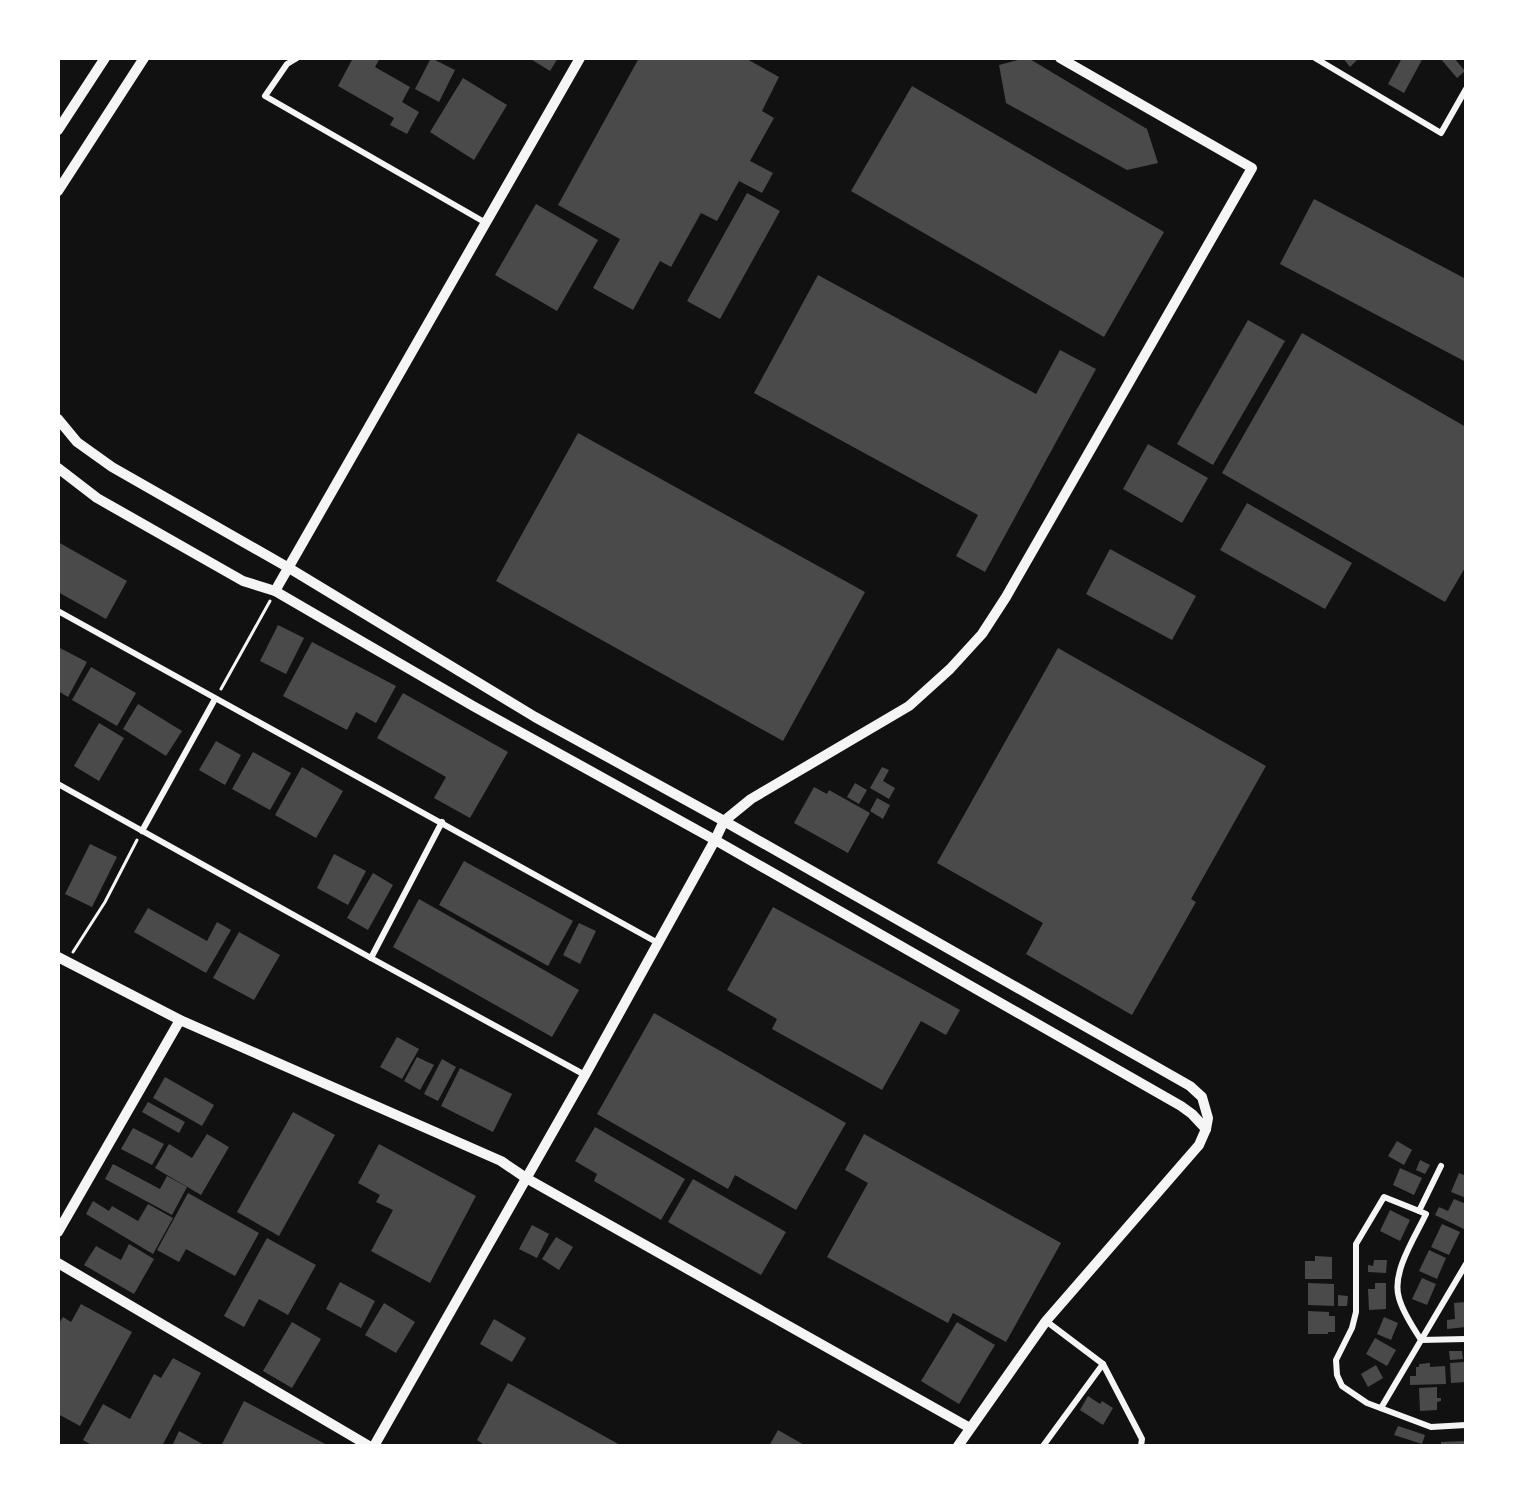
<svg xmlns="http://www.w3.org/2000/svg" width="1524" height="1504" font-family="'IBM Plex Sans',sans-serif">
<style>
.building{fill:#4a4a4a}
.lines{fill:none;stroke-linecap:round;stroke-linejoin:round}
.path{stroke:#f5f5f5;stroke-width:3}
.minor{stroke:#f5f5f5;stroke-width:6}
.tertiary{stroke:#f5f5f5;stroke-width:10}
</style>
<rect width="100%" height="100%" fill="#111"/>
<!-- building -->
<g class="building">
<path d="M353 58H380L375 67 410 87 402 102 419 112 407 134 390 125 394 118 338 86Z"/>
<path d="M431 58 455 70 439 102 415 89Z"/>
<path d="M529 58H558L550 71Z"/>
<path d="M639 58H745L779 77 762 111 774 118 750 161 773 173 762 193 739 181 717 221 701 213 671 267 660 261 633 310 593 288 620 239 558 205Z"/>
<path d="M1025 58H1028L1147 129 1158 163 1127 170 1006 103 999 65Z"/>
<path d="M1343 58H1359L1350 67Z"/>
<path d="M1402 58H1423L1404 93 1388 84Z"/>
<path d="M1440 58H1454L1465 71 1457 78Z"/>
<path d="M463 78 507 105 474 160 430 132Z"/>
<path d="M912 86 1164 232 1104 337 851 191Z"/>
<path d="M747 193 780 211 720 319 687 301Z"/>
<path d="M1314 199 1466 279V362L1280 264Z"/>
<path d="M536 204 598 240 557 311 495 275Z"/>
<path d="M818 275 1036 394 1060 350 1096 369 985 572 956 556 978 515 754 393Z"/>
<path d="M1248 320 1285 341 1213 465 1177 444Z"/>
<path d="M1302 333 1466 427V566L1445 602 1222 473Z"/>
<path d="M578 433 865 592 783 741 496 581Z"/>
<path d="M1148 444 1208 478 1182 523 1123 489Z"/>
<path d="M1247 503 1352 563 1325 609 1220 550Z"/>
<path d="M58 542 127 581 106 619 58 592Z"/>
<path d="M1110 549 1196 596 1172 640 1086 594Z"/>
<path d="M278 625 304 638 286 674 260 661Z"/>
<path d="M312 642 396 686 376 723 356 712 347 730 283 696Z"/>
<path d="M58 647 87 662 68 697 58 691Z"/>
<path d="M1058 648 1266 766 1191 899 1196 902 1132 1015 1026 954 1043 923 937 863Z"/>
<path d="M91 667 136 693 117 726 72 700Z"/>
<path d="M403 693 508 752 470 818 434 798 446 777 377 738Z"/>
<path d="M138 704 182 731 166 756 123 729Z"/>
<path d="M99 723 124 738 99 781 74 766Z"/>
<path d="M216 741 241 755 225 785 199 770Z"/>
<path d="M253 752 291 773 270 810 232 789Z"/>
<path d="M302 767 343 791 316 838 275 815Z"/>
<path d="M882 767 889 770 883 781 895 788 889 799 870 788Z"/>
<path d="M855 783 867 790 859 804 847 797Z"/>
<path d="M814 787 827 794 829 790 870 813 848 853 794 823Z"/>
<path d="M877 798 890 805 883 819 870 811Z"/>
<path d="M90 844 117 857 92 907 65 894Z"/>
<path d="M334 854 366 871 348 905 317 888Z"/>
<path d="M464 861 573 921 548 966 439 905Z"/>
<path d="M373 873 393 885 368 930 347 918Z"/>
<path d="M419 899 579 990 552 1037 393 947Z"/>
<path d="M773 907 960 1010 946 1035 921 1021 882 1090 772 1029 777 1019 727 990Z"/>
<path d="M148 908 207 941 217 922 231 930 206 973 134 932Z"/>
<path d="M579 923 596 931 580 964 563 955Z"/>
<path d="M239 932 280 955 254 1000 213 978Z"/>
<path d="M654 1013 846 1123 796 1210 735 1175 728 1189 597 1114Z"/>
<path d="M397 1037 419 1049 402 1079 380 1067Z"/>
<path d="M417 1057 434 1065 420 1090 404 1081Z"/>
<path d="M442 1059 456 1067 438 1101 424 1094Z"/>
<path d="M460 1068 512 1094 493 1132 441 1106Z"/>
<path d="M165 1077 214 1105 202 1126 153 1098Z"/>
<path d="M148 1102 185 1122 179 1133 142 1112Z"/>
<path d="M293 1112 335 1135 279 1236 237 1212Z"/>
<path d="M595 1127 685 1179 661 1220 594 1181 597 1174 575 1161Z"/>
<path d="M133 1128 164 1144 152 1165 121 1149Z"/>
<path d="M207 1134 229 1147 201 1195 155 1168 169 1144 192 1158Z"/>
<path d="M864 1134 1061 1243 1006 1342 953 1313 948 1323 827 1257 868 1183 845 1170Z"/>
<path d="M1397 1141 1412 1150 1404 1165 1388 1156Z"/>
<path d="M379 1144 476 1196 430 1283 371 1251 393 1210 376 1202 380 1195 358 1183Z"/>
<path d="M1420 1160 1430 1165 1425 1174 1416 1170Z"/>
<path d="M113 1164 160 1189 167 1176 187 1187 172 1215 105 1179Z"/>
<path d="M1400 1168 1422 1178 1414 1195 1393 1185Z"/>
<path d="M1459 1173 1466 1176V1198L1451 1192Z"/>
<path d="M693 1179 786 1232 761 1275 668 1222Z"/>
<path d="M188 1193 259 1233 235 1276 186 1249 179 1262 157 1250Z"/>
<path d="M1454 1199 1466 1204 1464 1229 1435 1215 1439 1207 1448 1211Z"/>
<path d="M93 1201 109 1211 112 1206 138 1221 148 1204 173 1218 153 1254 86 1214Z"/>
<path d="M1390 1210 1410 1220 1400 1241 1380 1231Z"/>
<path d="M1442 1224 1460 1232 1449 1255 1431 1247Z"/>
<path d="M532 1225 549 1234 537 1258 519 1249Z"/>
<path d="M556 1237 573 1247 559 1270 542 1259Z"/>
<path d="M267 1238 316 1265 288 1315 259 1299 244 1327 224 1316Z"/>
<path d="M129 1244 154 1259 134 1294 84 1265 96 1246 121 1260Z"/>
<path d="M1429 1250 1446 1258 1437 1279 1419 1271Z"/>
<path d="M1315 1256 1332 1257V1279H1305V1261H1315Z"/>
<path d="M1374 1260H1387L1386 1273 1368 1272V1265L1373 1266Z"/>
<path d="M1422 1278 1436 1284 1427 1305 1412 1299Z"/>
<path d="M340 1282 375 1301 361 1328 326 1309Z"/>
<path d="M1308 1283 1334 1284V1306L1308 1305Z"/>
<path d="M1375 1283H1386V1309L1369 1310 1368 1289H1375Z"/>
<path d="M1338 1295 1348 1296 1347 1306H1338Z"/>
<path d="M1466 1302V1327L1447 1329V1320L1455 1319 1454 1303Z"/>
<path d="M384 1303 415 1322 396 1353 365 1335Z"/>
<path d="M81 1304 132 1332 80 1426 58 1414V1325L63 1317 71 1322Z"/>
<path d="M1308 1311 1329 1312V1316H1335V1332H1328V1334H1308Z"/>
<path d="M1384 1317 1398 1323 1391 1340 1377 1334Z"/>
<path d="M494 1319 526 1338 512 1362 480 1344Z"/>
<path d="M292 1322 321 1339 292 1388 263 1371Z"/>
<path d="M957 1322 995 1345 959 1404 921 1381Z"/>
<path d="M1375 1338 1396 1350 1387 1366 1366 1354Z"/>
<path d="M1449 1351H1462L1463 1359 1450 1360Z"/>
<path d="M173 1358 201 1373 162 1446H93L83 1440 103 1404 130 1419 154 1374 161 1378Z"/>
<path d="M1464 1362V1366H1466V1382L1451 1383 1450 1363Z"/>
<path d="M1430 1363V1367L1445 1366 1446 1384 1410 1385V1376H1416V1367H1419V1364Z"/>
<path d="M1376 1365 1383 1378 1368 1387 1361 1374Z"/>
<path d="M508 1383 622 1446H486L477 1440Z"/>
<path d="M1437 1387V1398H1441V1401L1437 1402V1410L1420 1411 1419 1388Z"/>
<path d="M1088 1396 1100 1404 1102 1401 1113 1408 1103 1425 1080 1410Z"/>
<path d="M244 1401 329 1446H221Z"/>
<path d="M1398 1426 1425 1435 1422 1444 1394 1435Z"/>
<path d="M778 1430 806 1446H769Z"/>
<path d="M179 1431 206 1446H172Z"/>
<path d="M1466 1441V1446H1441V1442Z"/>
</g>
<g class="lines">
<!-- path -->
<g class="path">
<path d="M221 689 270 601"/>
<path d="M73 952 105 902 137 840"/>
</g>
<!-- minor -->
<g class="minor">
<path d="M297 58 287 64 265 96 486 223"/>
<path d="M1315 58 1441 133 1466 89"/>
<path d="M58 611 658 943"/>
<path d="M58 784 371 958 585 1075"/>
<path d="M142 831 215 699"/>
<path d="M371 958 442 822"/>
<path d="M1441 1166 1419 1211 1426 1214C1415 1237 1391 1273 1399 1298 1403 1313 1413 1327 1421 1340L1466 1339"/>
<path d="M1419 1211 1384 1197 1356 1244V1312L1352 1328 1336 1360 1337 1375 1342 1386 1367 1403 1431 1427 1466 1425"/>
<path d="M1046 1321 1103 1364 1142 1439 1141 1446"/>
<path d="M1381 1408 1466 1264"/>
<path d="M1043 1446 1103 1364"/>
</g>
<!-- tertiary -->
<g class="tertiary">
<path d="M58 130 105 58"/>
<path d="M58 191 144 58"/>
<path d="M58 419 77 442 112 467 289 568 535 717 724 821 1190 1086 1202 1097 1208 1118 1206 1129 1199 1145 1046 1321 958 1446"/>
<path d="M58 468 97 498 243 581 275 591 473 706 715 840 1181 1106 1192 1114 1206 1129"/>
<path d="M275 591 580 58"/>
<path d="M58 957 180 1020 501 1161 526 1178 970 1428"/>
<path d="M58 1232 180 1020"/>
<path d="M58 1263 369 1446"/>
<path d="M374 1446 585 1075 715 840 724 821 751 799 909 706 950 669 982 634 1006 597 1252 168 1060 58"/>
</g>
</g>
<!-- border -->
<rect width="1524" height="1504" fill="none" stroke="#ffffff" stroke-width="120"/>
</svg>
